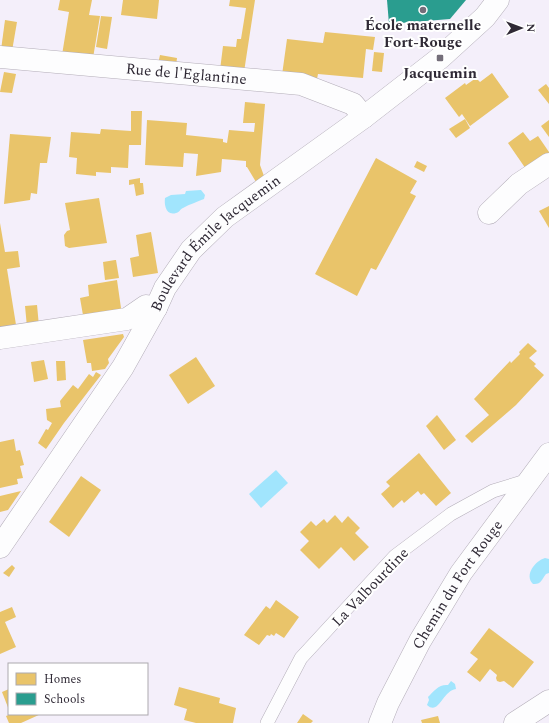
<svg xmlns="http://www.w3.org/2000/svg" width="549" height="723" font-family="Spectral,serif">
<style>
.water{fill:#a1e5fd}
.homes{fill:#e9c46a}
.schools{fill:#2a9d8f}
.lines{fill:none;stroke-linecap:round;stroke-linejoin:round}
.service-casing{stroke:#b3adb8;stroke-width:14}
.minor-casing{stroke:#b3adb8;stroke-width:23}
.secondary-casing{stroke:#b3adb8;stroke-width:23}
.service{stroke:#fdfdfe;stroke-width:13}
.minor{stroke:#fdfdfe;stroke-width:22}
.secondary{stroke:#fdfdfe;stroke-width:22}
.poi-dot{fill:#746e7a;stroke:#fff;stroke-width:1.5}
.labels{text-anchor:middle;stroke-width:4;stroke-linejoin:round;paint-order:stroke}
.poi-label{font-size:15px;font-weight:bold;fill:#2f2935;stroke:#fff}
.street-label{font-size:15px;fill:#2f2935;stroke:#fff}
</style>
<rect width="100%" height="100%" fill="#f4effa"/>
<!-- water -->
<g class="water">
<path d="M201 190 205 195 204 199C197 202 190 204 183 208 180 209 179 213 176 213 166 216 164 205 165 198L171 195 185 194 186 191Z"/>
<path d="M276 470 288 483 261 508 249 494Z"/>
<path d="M545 558 549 559V573L546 574C542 579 541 585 533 584 524 575 535 561 545 558Z"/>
<path d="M451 681 455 684 456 689C442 691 439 716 427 705L429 700 428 697C434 691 439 684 448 685Z"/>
</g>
<!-- homes -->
<g class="homes">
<path d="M60 0H92L89 15 100 16 93 58 62 55 69 12 58 10Z"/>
<path d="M123 0H159L157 19 121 15Z"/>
<path d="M230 0H255L244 72 220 70 223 46 236 47 237 39H241L246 8 229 6Z"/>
<path d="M101 16 112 17 107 49 96 47Z"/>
<path d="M5 20 17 22 12 51 1 50Z"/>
<path d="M325 32 375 37 373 50 366 49 363 78 318 74 317 79 282 75 287 39 323 43Z"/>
<path d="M374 52 384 53 382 72 372 71Z"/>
<path d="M160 55 177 58 176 66 158 64Z"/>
<path d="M4 72 16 74 12 93 0 92Z"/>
<path d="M492 73 509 97 470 126 462 114 459 117 445 98 465 83 466 85 476 78 480 82Z"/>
<path d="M546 84 549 88V104L538 90Z"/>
<path d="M245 102 265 104 260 165 264 176 256 182 247 167H246V161L222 159 221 172 196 176 198 154 184 153 183 167 145 165 147 120 187 123 186 135 223 139V142L227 143 229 130 254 132 255 123H243Z"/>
<path d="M131 111H142L141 145H129L128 168 111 167V173L96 172V176L76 174 77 158 69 157 71 132 100 134 101 129 131 131Z"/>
<path d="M465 119 470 128 456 138 449 129Z"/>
<path d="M549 120V137L541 126Z"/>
<path d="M523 132 530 141 538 136 549 152V159L528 172 508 143Z"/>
<path d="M10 134 51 137 47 163H40L37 194 31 193 30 200 4 204Z"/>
<path d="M376 158 417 181 410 193 416 196 376 270 371 268 357 296 315 274Z"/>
<path d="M417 161 427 166 424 172 414 167Z"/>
<path d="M140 178V183H143L144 194 136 196 134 184 129 185V180Z"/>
<path d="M99 198 107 243 69 248 65 246 64 235 67 231 70 230 65 203Z"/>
<path d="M549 206V228L539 211Z"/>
<path d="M0 223 5 252 18 251 20 267 7 269 17 331 0 333Z"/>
<path d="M151 232 158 273 133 277 130 258 139 256 136 235Z"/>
<path d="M115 260H116L119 278 105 280 103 262Z"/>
<path d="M117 280 122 315 84 321 80 298 89 296 88 285Z"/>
<path d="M37 305 39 326 27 327 25 306Z"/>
<path d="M123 334 124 337 108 359 109 363 105 369 92 371 91 363H87L83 340Z"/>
<path d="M528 343 537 351 529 358 536 364 534 366 544 375 516 405 472 443 465 436 489 415 474 399 510 361 511 363 520 354 519 352Z"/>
<path d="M196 357 215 386 188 404 169 375Z"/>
<path d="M44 360 48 379 34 382 31 362Z"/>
<path d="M56 361H65L66 380 57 381Z"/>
<path d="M96 372 101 375 64 423 46 449 38 443 46 429 48 430 52 423 47 420 46 409 61 407 60 401 73 385 78 389 89 374 93 377Z"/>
<path d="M437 415 456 440 444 450 426 426Z"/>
<path d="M14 439 16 451 20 450 24 465 20 466 23 478 17 479 18 484 0 488V442Z"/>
<path d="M419 453 451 493 436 506 424 493 421 495 418 491 404 503 402 500 393 508 381 494 390 486 386 482Z"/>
<path d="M81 476 101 490 69 537 49 522Z"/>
<path d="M21 491 8 510 0 512V496Z"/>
<path d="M335 515 342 523 348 516 360 528 355 533 369 547 354 561 341 547 319 569 300 550 309 541 300 532 311 521 316 526 324 519 327 523Z"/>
<path d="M12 565 15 568 9 577 3 573Z"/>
<path d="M276 600 299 617 284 638 276 633 274 636 271 634 270 636 267 635 259 645 244 635 266 606 270 609Z"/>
<path d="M12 607 16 617 5 622 16 647 0 654V612Z"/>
<path d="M489 628 534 662 513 688 504 681 500 682 497 681 496 678 497 675 490 669 480 682 467 672 478 659 470 653Z"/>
<path d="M179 687 220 698 219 703 236 708 233 723H196L184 720 187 709 174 705Z"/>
<path d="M9 689V710L2 692Z"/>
<path d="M11 714H41L21 723H9L6 716Z"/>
<path d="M303 714 313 721 311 723H297Z"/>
<path d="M438 716 440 723H422L421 720Z"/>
</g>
<!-- schools -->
<path class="schools" d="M387 0H466L450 19 389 24Z"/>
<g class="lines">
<!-- service casing -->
<g class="service-casing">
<path id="service" d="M267 723 301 658 395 556 451 514 493 491 529 480"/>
</g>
<!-- minor casing -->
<g class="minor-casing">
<g id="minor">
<path id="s1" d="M0 57 301 84 353 104 364 117"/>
<path d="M489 213 519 184 549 164"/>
<path d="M0 338 127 319 146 306 156 308"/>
<path id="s2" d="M380 723 388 703 420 641 461 573 549 454"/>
<path d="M515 723 549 701"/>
</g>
</g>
<!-- secondary casing -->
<g class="secondary-casing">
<g id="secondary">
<path id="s3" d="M0 547 123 367 156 308 165 288 191 250 225 217 364 117 440 58 485 17 498 0"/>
</g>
</g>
<!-- service -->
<use href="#service" class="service"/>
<!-- minor -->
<use href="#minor" class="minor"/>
<!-- secondary -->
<use href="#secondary" class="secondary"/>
</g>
<!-- markers -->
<g class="poi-dot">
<circle cx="423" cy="10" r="4"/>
<rect x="436" y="54" width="8" height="8" rx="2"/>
</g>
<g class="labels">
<!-- poi labels -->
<g class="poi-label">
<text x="423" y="30">École maternelle<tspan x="423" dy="17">Fort-Rouge</tspan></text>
<text x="440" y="78">Jacquemin</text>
</g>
<!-- street labels -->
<g class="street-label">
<text dy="5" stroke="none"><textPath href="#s1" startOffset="187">Rue de l'Eglantine</textPath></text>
<text dy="5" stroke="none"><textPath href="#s3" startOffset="375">Boulevard Émile Jacquemin</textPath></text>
<text dy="5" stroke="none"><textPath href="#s2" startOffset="159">Chemin du Fort Rouge</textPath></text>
<text transform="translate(370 587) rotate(-46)" y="5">La Valbourdine</text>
</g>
</g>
<!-- legend -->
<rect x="8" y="663" width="140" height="52" fill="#ffffff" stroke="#aca9ae"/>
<rect x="16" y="673" width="20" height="12" fill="#e9c46a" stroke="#aca9ae"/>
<text x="44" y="683" font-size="12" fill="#2f2935">Homes</text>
<rect x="16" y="693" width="20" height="12" fill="#2a9d8f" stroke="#aca9ae"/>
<text x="44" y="703" font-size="12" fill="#2f2935">Schools</text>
<!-- north arrow -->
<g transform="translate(521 28) rotate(89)" stroke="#ffffff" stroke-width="3" paint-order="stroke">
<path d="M0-3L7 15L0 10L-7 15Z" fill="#2f2935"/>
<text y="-6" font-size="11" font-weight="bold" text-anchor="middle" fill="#2f2935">N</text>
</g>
</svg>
